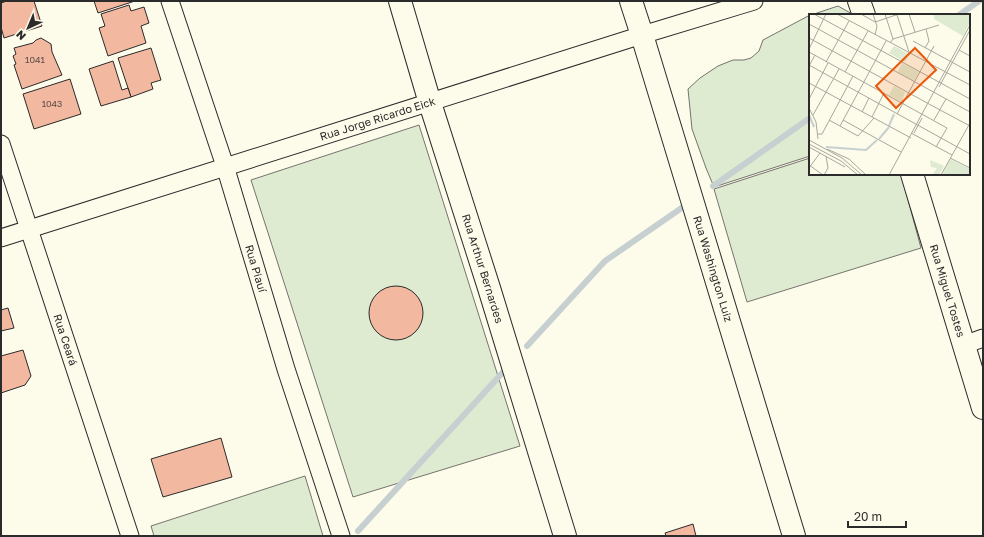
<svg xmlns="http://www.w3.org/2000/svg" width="984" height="537" font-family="'Golos Text',sans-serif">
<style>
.green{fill:#deebd1;stroke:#74746e}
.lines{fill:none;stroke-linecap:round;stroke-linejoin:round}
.stream{stroke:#c7d0d0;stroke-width:6}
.building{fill:#f2b8a0;stroke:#2b2b2b}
.minor-casing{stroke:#2b2b2b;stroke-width:19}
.tertiary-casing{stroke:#2b2b2b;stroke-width:24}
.secondary-casing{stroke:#2b2b2b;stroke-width:24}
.minor{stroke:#fdfbea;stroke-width:17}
.tertiary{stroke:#fdfbea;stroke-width:22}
.secondary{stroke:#fdfbea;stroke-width:22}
.labels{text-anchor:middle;stroke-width:3;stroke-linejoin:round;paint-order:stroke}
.number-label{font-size:9px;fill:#5d4e48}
.street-label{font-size:11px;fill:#2b2b2b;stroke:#fdfbea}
.inset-river{fill:none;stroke:#c7d0d0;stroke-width:2}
.inset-road{fill:none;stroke:#a9a89e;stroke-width:1}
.view{fill:#e8590c;fill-opacity:0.15;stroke:#e8590c;stroke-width:2}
.inset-edge{fill:none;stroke:#2b2b2b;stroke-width:2}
</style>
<rect width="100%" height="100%" fill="#fdfbea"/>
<!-- green -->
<g class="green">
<path d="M838 6 854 15H811Z"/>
<path d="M810 15V156L714 187 706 168 692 129 688 89 700 78 718 66 733 60H744L751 58 759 51 763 40Z"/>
<path d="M419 125 520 446 353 497 251 180Z"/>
<path d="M810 158V174H901L921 248 747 302 714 189Z"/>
<path d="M305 476 323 536H154L151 526Z"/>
</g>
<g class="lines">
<!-- stream -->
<g class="stream">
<path d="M959 15 979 1"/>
<path d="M713 186 810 118"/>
<path d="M527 346 605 261 683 207"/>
<path d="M358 531 504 371"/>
</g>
</g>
<!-- building -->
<g class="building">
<path d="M7 1H34L42 26 4 38 1 27V3Z"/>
<path d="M94 1H135L98 13Z"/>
<path d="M129 5 131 11 144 7 149 23 141 26 146 43 108 56 99 28 105 26 101 14Z"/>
<path d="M41 38 51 44 52 52 62 75 22 89 14 65 16 64 13 56 16 54 14 48 33 43 36 40Z"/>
<path d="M151 48 161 80 151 83 153 89 131 97 118 58Z"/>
<path d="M113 61 122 90 128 88 131 97 101 106 89 69Z"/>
<path d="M70 79 81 114 34 129 23 94Z"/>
<circle cx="396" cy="313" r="27"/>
<path d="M8 308 14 328 1 331V310Z"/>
<path d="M23 350 31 376 25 385 1 393V356Z"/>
<path d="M221 438 232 477 163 497 151 459Z"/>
<path d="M693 524 696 536H666L665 533Z"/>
</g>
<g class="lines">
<!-- minor casing -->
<g class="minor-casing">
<g id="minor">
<path id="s1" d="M170 1 225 166 286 369 341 536"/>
<path id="s2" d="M1 144 130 536"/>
<path id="s3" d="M1 238 642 35 754 1"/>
<path d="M964 345 983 338"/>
</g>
</g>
<!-- tertiary casing -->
<g class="tertiary-casing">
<g id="tertiary">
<path id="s4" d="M400 1 430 103 489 288 565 536"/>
<path d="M859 1 864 15"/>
<path id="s5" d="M912 174 983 408"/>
</g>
</g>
<!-- secondary casing -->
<g class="secondary-casing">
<g id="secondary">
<path id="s6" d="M631 1 642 35 794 536"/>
</g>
</g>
<!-- minor -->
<use href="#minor" class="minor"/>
<!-- tertiary -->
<use href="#tertiary" class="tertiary"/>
<!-- secondary -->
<use href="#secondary" class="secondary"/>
</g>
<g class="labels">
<!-- number labels -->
<g class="number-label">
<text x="35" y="63">1041</text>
<text x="52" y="107">1043</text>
</g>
<!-- street labels -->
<g class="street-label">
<text dy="4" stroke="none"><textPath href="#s3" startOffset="395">Rua Jorge Ricardo Eick</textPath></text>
<text dy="4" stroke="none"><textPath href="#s1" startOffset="281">Rua Piauí</textPath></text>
<text dy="4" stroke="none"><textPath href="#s4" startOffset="280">Rua Arthur Bernardes</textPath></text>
<text dy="4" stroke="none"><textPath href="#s6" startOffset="280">Rua Washington Luiz</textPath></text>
<text dy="4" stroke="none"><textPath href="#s5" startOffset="122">Rua Miguel Tostes</textPath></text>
<text dy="4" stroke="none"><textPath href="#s2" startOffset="206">Rua Ceará</textPath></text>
</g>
</g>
<!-- overview -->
<g transform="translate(809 14)">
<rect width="161" height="161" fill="#fdfbea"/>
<path d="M125 0H161V8L154 22 125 5ZM85 32 100 40 96 48 80 39ZM93 49 110 58 105 67 89 58ZM85 72 96 78 93 88 80 81ZM141 145 161 155V161H133ZM121 146 135 152 130 161H123L128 154 122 153Z" fill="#deebd1"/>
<path class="inset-river" d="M0 101 5 113M80 112 85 100M70 125 80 113M17 133 57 136 68 126"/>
<path class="inset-road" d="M5 0 161 85M28 0 161 71M52 0 66 8 90 0M64 0 68 12 66 21M76 0 84 25M100 0 106 18M88 1 100 38M0 10 161 98M0 24 120 90M104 27 161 58M81 29 84 25 130 11M116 34 120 27 117 15M0 35 17 0M150 36 161 42M0 38 138 114 127 133M17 48 40 7M0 51 161 140M0 52 6 41M36 58 59 17M0 69 102 124M130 73 161 16M0 85 19 49M120 90 161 112M0 94 7 108 9 125M53 98 60 84M88 100 125 32M4 101 30 55M63 103 75 79M20 106 49 122 65 104M34 106 92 138M125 106 137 85M31 112 77 27M102 119 143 141M105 119 113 104M9 120H13L44 62M0 126 33 144 53 161M0 130 32 147 49 161M0 133 36 153M18 135 40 145 57 161M141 144 161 154M0 151 14 161M0 154 11 139M15 161 19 154 17 142M80 161 161 11M132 161 161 109"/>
<path class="view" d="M106 34 127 56 87 94 67 72Z"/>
<rect width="161" height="161" class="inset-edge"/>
</g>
<!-- border -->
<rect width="984" height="537" fill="none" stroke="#2b2b2b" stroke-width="4"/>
<!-- north arrow -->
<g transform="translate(28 28) rotate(224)" stroke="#fdfbea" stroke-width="3" paint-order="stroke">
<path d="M0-3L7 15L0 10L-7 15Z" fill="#2b2b2b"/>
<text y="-6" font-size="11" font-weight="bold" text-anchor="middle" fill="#2b2b2b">N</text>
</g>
<!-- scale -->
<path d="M848 521v6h58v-6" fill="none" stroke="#2b2b2b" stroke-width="2"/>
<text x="854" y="521" font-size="12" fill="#2b2b2b" stroke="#fdfbea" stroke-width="3" paint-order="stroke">20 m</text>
</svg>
